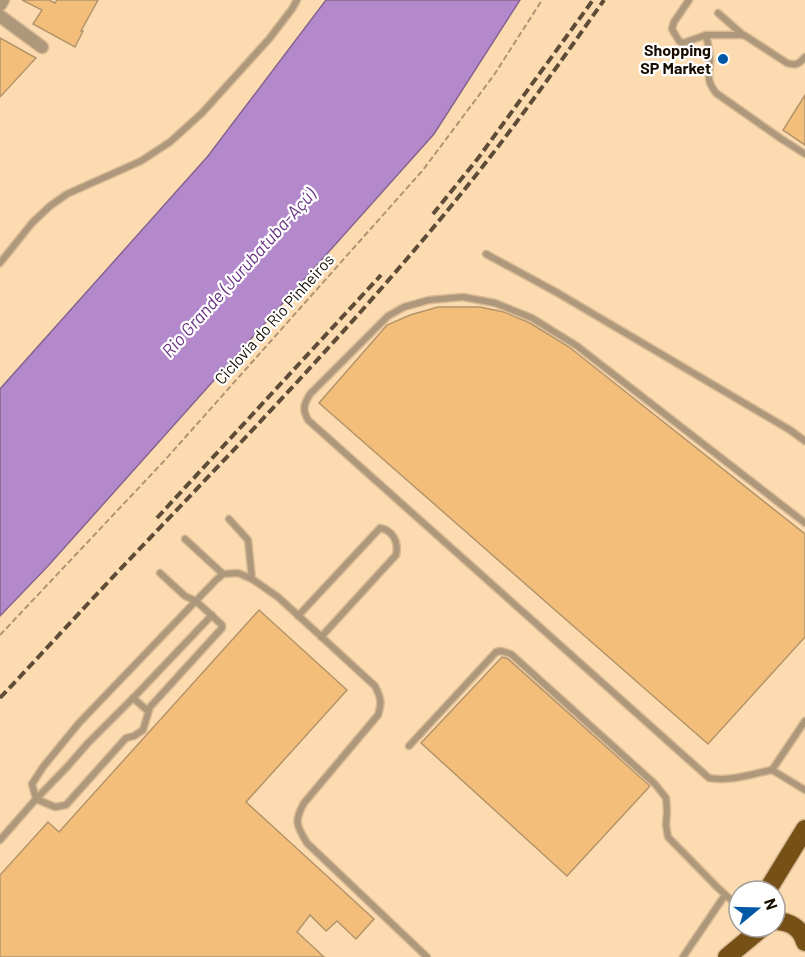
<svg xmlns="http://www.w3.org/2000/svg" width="805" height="957" font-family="Barlow,sans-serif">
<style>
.water{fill:#b489cc;stroke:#85648f;stroke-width:1.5}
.building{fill:#f3be79;stroke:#b4946b;stroke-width:1.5}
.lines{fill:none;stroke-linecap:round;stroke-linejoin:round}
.service-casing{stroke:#d8ba94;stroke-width:9}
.minor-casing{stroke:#d8ba94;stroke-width:15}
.trunk-casing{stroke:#d8ba94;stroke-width:21}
.path{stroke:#af9474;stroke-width:2;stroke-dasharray:6 3;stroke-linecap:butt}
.service{stroke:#ae987c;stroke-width:6}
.minor{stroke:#ae987c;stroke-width:12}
.trunk{stroke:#765016;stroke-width:18}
.rail{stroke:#5f4c37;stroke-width:4;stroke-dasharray:9 4.5;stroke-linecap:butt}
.poi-dot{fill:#0058a6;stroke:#fff;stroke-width:2}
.labels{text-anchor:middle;stroke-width:4.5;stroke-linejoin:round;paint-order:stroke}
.poi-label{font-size:16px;font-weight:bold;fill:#180c01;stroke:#fff;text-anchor:end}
.street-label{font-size:16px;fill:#180c01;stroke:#fff}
.water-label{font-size:18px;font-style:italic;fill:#6a3484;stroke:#fff}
</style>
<rect width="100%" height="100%" fill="#fddbb0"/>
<!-- water -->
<path class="water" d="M326 0H520L434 134 48 566 0 616V389L208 156Z"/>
<!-- building -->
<g class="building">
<path d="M22 0H49L55 3 57 0H98L81 31H83L75 47 33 24 42 10Z"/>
<path d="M0 38 36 58 0 97Z"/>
<path d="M805 95V145L783 130Z"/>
<path d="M438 307H480L504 312 530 323 569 347 805 534V637L708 744 319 403 387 325 410 315Z"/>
<path d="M259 610 347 690 246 802 374 919 356 939 337 921 326 931 310 915 297 932 324 957H0V875L48 822 59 832Z"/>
<path d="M502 657 508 659 650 786 567 876 421 743Z"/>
</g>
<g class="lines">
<!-- service casing -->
<g class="service-casing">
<g id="service">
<path d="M689 0 674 22 672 29 679 41 683 43 706 35H744L787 63C796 66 799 64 805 57"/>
<path d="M718 13 743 35"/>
<path d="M706 35C708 43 710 51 710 60 710 76 705 78 716 93L780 138 805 154"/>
<path d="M486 254 556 292 790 430 805 441"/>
<path d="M0 263 32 223 50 206 67 194 141 161 170 142 202 113 269 39 292 9 297 0"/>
<path d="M229 519 248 540 252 579"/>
<path d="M805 523 577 346 532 318 495 303 463 297 429 300 404 307 388 316 310 394C304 404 302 409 308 420L709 778C730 782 751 774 772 770L805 790"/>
<path d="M185 539 223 574"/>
<path d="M160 573 185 596 196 601 222 625V628L150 707 143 730 134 736 126 738 66 805 55 807 36 799 67 767 88 743 136 695 212 615"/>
<path d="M298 616 380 528C393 530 399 543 396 555L321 637"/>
<path d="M133 698 148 711"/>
<path d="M409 746 496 652 501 651 511 654 655 784 666 798 667 811 666 825 668 837 718 888 739 907"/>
<path d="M772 770 805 721"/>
<path d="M0 840 36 799 32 784 43 767 79 723 216 580 223 574 238 573 252 579 278 597 375 686C381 698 382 702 378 715L304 803C294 821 296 825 307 843L427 957"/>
<path d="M683 957 725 895"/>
</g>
</g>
<!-- minor casing -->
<g class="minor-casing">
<g id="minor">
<path d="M0 5 3 0"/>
<path d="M0 16 42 47"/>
</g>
</g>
<!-- trunk casing -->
<g class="trunk-casing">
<g id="trunk">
<path d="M767 891 805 829"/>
<path d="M775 921C789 921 801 928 805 942"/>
<path d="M727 957 763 927"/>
</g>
</g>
<!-- path -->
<path class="path" d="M0 635 165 460 423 170 494 75 542 0"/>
<!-- service -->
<use href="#service" class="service"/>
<!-- minor -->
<use href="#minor" class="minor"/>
<!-- trunk -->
<use href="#trunk" class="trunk"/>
<!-- rail -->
<g class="rail">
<path d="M433 214 479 157 593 0"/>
<path d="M157 518 381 275"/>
<path d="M0 698C50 645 99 591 149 539 253 430 357 321 452 205 506 139 555 70 604 0"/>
</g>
</g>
<!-- markers -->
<circle class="poi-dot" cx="723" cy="59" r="6"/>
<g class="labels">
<!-- poi labels -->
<g class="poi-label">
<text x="711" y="56">Shopping<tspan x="711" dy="18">SP Market</tspan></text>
</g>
<!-- street labels -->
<g class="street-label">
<text transform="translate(274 319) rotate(-48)" y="6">Ciclovia do Rio Pinheiros</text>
</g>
<!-- water labels -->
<g class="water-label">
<text transform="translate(239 273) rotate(-48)" y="6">Rio Grande (Jurubatuba-Açú)</text>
</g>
</g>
<!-- north arrow -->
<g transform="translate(757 909) rotate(71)"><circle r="28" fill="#ffffff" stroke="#a39e99" stroke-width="1.5"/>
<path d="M0-4.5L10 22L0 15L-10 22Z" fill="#0058a6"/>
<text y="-9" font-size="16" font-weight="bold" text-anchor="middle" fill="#180c01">N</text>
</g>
</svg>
